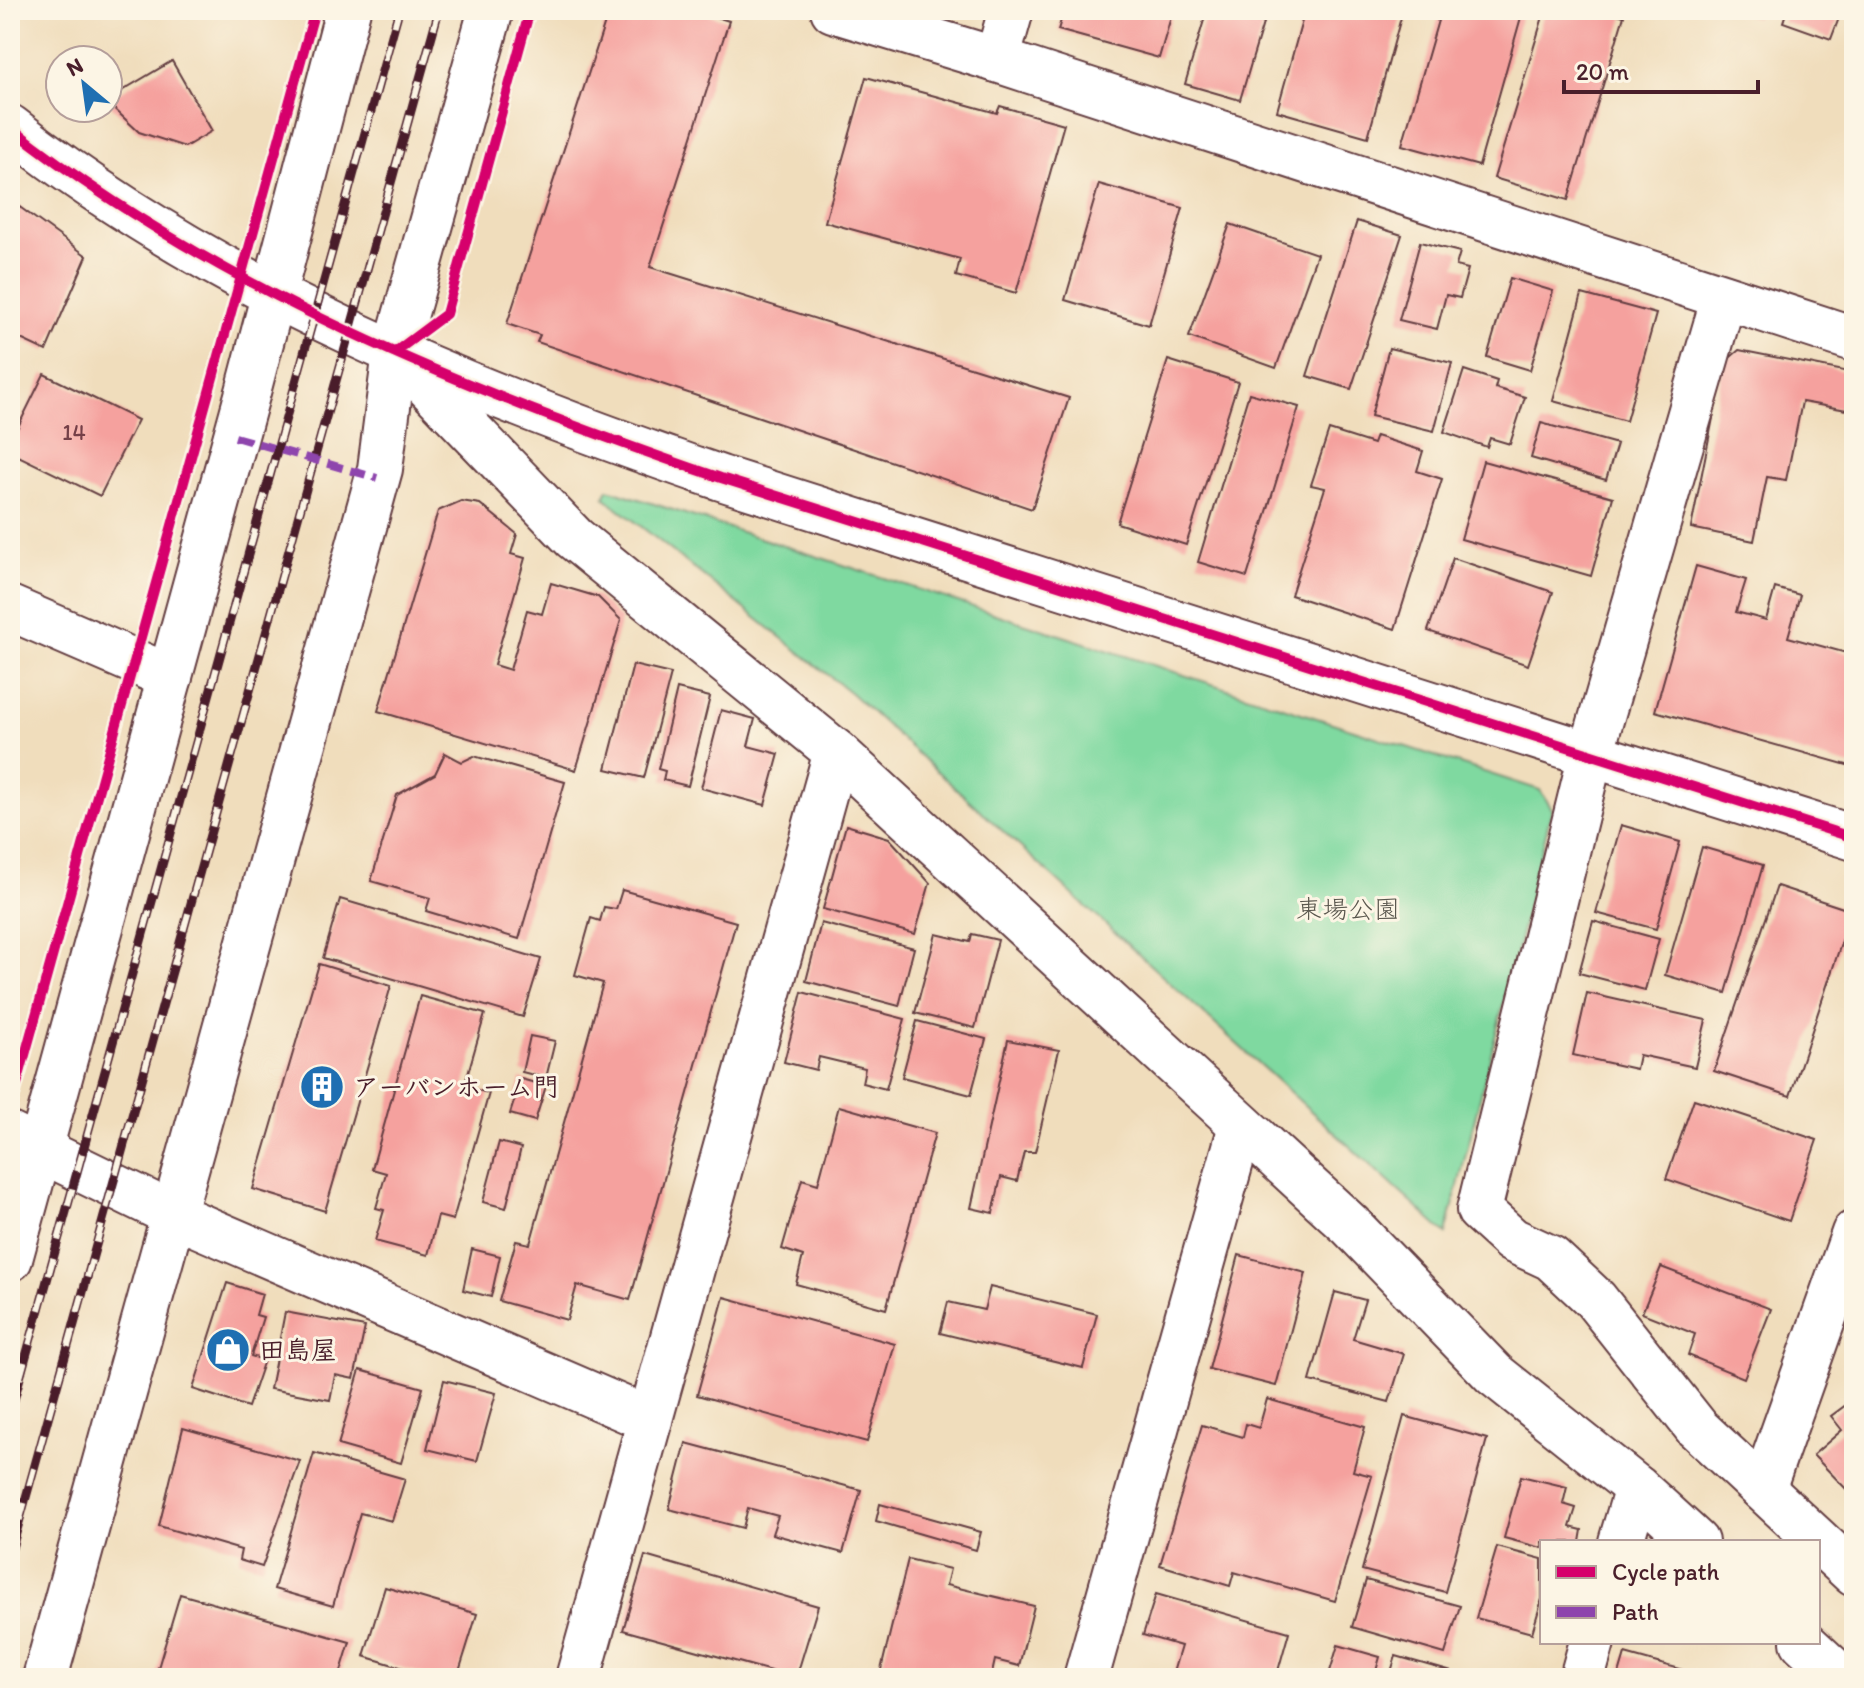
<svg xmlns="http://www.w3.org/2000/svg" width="1864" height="1688" font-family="Itim,'Klee One',sans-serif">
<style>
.green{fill:#7fd9a0;stroke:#647c66;stroke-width:2}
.building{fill:#f5a19e}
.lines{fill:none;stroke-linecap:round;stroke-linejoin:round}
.minor-casing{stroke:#633c41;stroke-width:48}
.tertiary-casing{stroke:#633c41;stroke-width:48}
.minor{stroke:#fff;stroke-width:44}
.tertiary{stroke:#fff;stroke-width:44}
.rail-casing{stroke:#4a1f2b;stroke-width:9}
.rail{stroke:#fcf5e5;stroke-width:6;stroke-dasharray:18;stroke-linecap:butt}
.quiet{stroke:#8e44ad;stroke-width:8;stroke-dasharray:16 8;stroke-linecap:butt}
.cycleway-casing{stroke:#fcf5e5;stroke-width:15}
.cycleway{stroke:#d6006c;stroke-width:10}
.labels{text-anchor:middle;stroke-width:6;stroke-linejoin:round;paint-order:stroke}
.number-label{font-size:22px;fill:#754048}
.park-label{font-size:26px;fill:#5a574e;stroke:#fcf5e5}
.poi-label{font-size:26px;font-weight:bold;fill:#4a1f2b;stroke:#fcf5e5;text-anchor:start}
</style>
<rect width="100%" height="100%" fill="#fcf5e5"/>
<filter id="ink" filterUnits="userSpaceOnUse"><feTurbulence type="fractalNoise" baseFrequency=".0125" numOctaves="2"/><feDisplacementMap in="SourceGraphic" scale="16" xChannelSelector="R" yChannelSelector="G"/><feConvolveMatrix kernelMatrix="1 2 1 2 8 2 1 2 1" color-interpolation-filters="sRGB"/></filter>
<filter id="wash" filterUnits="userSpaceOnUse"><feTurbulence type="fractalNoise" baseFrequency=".006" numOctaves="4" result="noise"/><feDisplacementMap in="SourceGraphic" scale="32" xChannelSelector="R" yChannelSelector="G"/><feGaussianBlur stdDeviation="1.8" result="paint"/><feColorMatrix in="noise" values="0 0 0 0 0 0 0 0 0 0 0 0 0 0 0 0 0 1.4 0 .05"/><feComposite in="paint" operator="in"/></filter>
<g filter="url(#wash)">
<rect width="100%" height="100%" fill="#f0ddbc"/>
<!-- green -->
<path class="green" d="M608 489 1540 790 1552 809 1446 1234 851 693 604 497Z"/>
<g id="blocks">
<!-- building -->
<g class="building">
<path d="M609 10H694L729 21 650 267 1069 398 1032 509 537 342 540 335 507 324Z"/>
<path d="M1064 10H1173L1159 58 1058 30Z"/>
<path d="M1207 10H1267L1240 100 1185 84Z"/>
<path d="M1305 10H1403L1368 137 1277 111Z"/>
<path d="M1441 10H1523L1479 166 1402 145Z"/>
<path d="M1545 10H1604L1624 16 1568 200 1494 178Z"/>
<path d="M1731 10H1758L1756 18Z"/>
<path d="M1787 10H1842L1831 39 1783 22Z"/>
<path d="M172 61 212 131 185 147 139 132 108 103V99Z"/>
<path d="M866 77 997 113 1000 106 1064 124 1016 293 956 276 960 259 825 222Z"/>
<path d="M1099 184 1183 208 1149 325 1065 300Z"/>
<path d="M10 200 87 256 46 351 10 334Z"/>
<path d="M1357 221 1402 235 1351 389 1307 376Z"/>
<path d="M1230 224 1317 254 1276 368 1189 337Z"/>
<path d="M1420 242 1460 252 1456 266 1468 269 1460 298 1446 295 1437 329 1399 320Z"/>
<path d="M1510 278 1553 291 1530 370 1487 357Z"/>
<path d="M1582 294 1656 314 1626 421 1553 401Z"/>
<path d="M1389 348 1452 363 1434 431 1371 416Z"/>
<path d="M1739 350 1854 373 1847 410 1802 402 1786 480 1767 477 1754 541 1691 528 1724 363Z"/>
<path d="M1168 360 1238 382 1186 545 1117 523Z"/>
<path d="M1464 370 1497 381 1495 388 1525 397 1510 444 1490 438 1487 447 1444 432Z"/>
<path d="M44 374 138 420 100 496 10 452V443Z"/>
<path d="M1249 393 1299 407 1247 577 1198 562Z"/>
<path d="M1541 423 1617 444 1606 480 1531 458Z"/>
<path d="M1329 430 1373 444 1376 436 1423 451 1417 471 1442 479 1395 629 1291 595 1325 488 1311 485Z"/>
<path d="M1483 461 1613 497 1591 576 1461 539Z"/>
<path d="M461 501 480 504 517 534 511 554 525 558 494 665 510 670 527 610 542 614 551 583 598 597 621 620 576 770 378 711 438 511Z"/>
<path d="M1453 558 1553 592 1528 665 1428 631Z"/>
<path d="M1696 566 1746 580 1736 612 1766 620 1775 588 1800 595 1788 637 1854 655V767L1655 711Z"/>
<path d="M633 665 671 674 644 778 606 769Z"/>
<path d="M677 689 710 697 688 786 663 780 665 771 658 769Z"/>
<path d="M721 710 755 719 748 746 779 754 765 805 701 788Z"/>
<path d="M445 753 462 762 474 756 565 782 519 939 426 911 430 898 371 881 397 795 435 774Z"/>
<path d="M846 825 889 838 930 883 915 934 823 909Z"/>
<path d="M1621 825 1680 842 1656 929 1596 913Z"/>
<path d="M1702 847 1763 865 1726 993 1665 975Z"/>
<path d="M1777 886 1852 911 1790 1096 1714 1071Z"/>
<path d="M622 890 736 922 630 1300 577 1285 567 1320 499 1301 516 1241 530 1244 603 983 575 975 591 918 600 921 604 907 616 909Z"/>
<path d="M340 899 541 959 523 1017 323 958Z"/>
<path d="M1593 921 1659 939 1645 990 1579 973Z"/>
<path d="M821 923 914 948 899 1006 806 981Z"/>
<path d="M936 934 970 942 972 934 998 940 975 1028 915 1013Z"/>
<path d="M319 964 391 986 325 1211 253 1189Z"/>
<path d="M802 992 905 1019 886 1089 862 1083 865 1068 819 1057 816 1070 784 1062Z"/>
<path d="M1587 993 1706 1020 1695 1067 1639 1055 1636 1069 1573 1055Z"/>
<path d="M420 996 485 1014 464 1087 489 1093 453 1220 438 1216 428 1255 375 1241 384 1210 376 1208 386 1173 372 1169Z"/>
<path d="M917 1021 986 1039 971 1095 902 1077Z"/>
<path d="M530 1036 555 1041 546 1078 522 1072Z"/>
<path d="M1008 1040 1059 1050 1035 1152H1024L1017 1181 1001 1177 993 1213 971 1208Z"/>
<path d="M521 1079 546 1086 535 1121 510 1114Z"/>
<path d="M1694 1099 1817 1140 1789 1221 1666 1179Z"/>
<path d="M839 1106 935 1133 886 1309 796 1284 803 1256 782 1249 802 1179 818 1184Z"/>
<path d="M499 1142 521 1148 506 1208 483 1202Z"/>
<path d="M472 1249 500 1256 491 1297 463 1290Z"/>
<path d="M1239 1255 1306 1273 1276 1386 1209 1369Z"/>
<path d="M1661 1267 1771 1309 1744 1378 1688 1355 1695 1334 1642 1313Z"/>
<path d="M227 1283 262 1294 256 1315 263 1317 251 1356 264 1360 248 1407 193 1389Z"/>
<path d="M990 1287 1097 1314 1083 1368 940 1333 948 1302 984 1310Z"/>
<path d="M1335 1292 1365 1300 1353 1339 1404 1354 1389 1402 1310 1381Z"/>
<path d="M724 1297 895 1344 867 1442 697 1395Z"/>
<path d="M285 1312 365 1327 354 1379 335 1375 330 1400 270 1389Z"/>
<path d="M360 1370 423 1388 401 1463 338 1445Z"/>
<path d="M444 1380 496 1393 477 1461 427 1449Z"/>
<path d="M1267 1399 1365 1427 1353 1471 1372 1476 1335 1601 1234 1572 1230 1586 1160 1565 1202 1425 1243 1437 1246 1424 1259 1428Z"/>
<path d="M1854 1399V1497L1813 1455 1842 1430 1831 1416Z"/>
<path d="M1404 1416 1487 1439 1445 1592 1362 1570Z"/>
<path d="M183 1428 300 1461 262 1567 239 1560 241 1550 159 1526Z"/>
<path d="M686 1443 861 1490 843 1553 772 1534 778 1516 748 1508 743 1528 669 1509Z"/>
<path d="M314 1453 405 1479 392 1521 360 1513 333 1606 274 1589Z"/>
<path d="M1521 1476 1567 1487 1563 1504 1576 1508 1570 1527 1582 1530 1580 1542H1542V1548L1504 1538Z"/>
<path d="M880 1504 981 1532 976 1550 876 1521Z"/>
<path d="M1497 1547 1542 1559V1599L1532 1633 1476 1618Z"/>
<path d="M645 1556 818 1606 796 1678 623 1630Z"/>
<path d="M908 1559 950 1569 946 1585 1034 1606 1019 1666 995 1660 991 1678H879Z"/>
<path d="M1366 1580 1460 1606 1445 1654 1352 1627Z"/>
<path d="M385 1587 477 1614 457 1678H436L364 1656Z"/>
<path d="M180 1594 350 1642 339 1678H155Z"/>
<path d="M1156 1594 1289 1632 1276 1678 1172 1676 1181 1646 1143 1635Z"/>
<path d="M1338 1645 1380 1657 1374 1678H1328Z"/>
<path d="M1625 1654 1708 1677V1678H1618Z"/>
<path d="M1396 1656 1459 1674 1458 1678H1389Z"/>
</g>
</g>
</g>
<g filter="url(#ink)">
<use href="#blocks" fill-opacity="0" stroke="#633c41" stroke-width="2"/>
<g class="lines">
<!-- minor casing -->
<g class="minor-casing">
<g id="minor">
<path d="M833 10 997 60 1854 339"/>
<path d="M997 60 1011 10"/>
<path d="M1724 297 1591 754 1479 1210 1512 1240 1551 1258 1595 1299 1697 1428 1854 1574"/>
<path d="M395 352 574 538 836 752 1350 1225 1494 1374 1637 1488 1696 1542"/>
<path d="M10 608 170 677"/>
<path d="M10 1135 174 1215 650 1420"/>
<path d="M10 1259 248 392 348 10"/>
<path d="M1763 1489 1854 1233"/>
<path d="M1621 1542 1637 1488"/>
<path d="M1803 1642 1842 1678"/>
<path d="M45 1678 380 469 395 352 491 10"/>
<path d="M578 1678 836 752"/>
<path d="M1086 1678 1241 1126"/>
<path d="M1582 1678 1592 1642"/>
</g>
</g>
<!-- tertiary casing -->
<g class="tertiary-casing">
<path id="tertiary" d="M10 127C220 292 470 392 721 478L1854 838"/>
</g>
<!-- minor -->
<use href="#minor" class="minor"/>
<!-- tertiary -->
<use href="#tertiary" class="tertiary"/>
<!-- rail casing -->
<g class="rail-casing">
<g id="rail">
<path d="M10 1414 399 10"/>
<path d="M10 1555 439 10"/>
</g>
</g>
<!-- rail -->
<use href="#rail" class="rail"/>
<!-- quiet -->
<path class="quiet" d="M235 437 377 478"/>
<!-- cycleway casing -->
<g class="cycleway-casing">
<g id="cycleway">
<path d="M10 127C220 292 470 392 721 478L1854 838"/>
<path d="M395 352 446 314 530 10"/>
<path d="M10 1109 315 10"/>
</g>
</g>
<!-- cycleway -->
<use href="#cycleway" class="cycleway"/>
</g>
</g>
<!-- icons -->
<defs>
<g id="building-disc" transform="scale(2.3)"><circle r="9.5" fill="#1f6fb2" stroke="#fcf5e5"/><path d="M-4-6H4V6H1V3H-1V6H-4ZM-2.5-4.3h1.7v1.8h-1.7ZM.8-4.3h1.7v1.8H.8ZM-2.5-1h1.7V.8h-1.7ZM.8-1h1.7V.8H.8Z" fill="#fff"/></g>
<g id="shop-disc" transform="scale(2.3)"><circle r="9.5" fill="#1f6fb2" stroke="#fcf5e5"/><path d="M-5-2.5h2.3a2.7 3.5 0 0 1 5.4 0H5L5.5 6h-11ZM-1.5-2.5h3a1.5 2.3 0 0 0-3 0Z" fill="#fff"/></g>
</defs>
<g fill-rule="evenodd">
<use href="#building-disc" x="322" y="1087"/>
<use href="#shop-disc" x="228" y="1350"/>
</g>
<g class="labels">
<!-- number labels -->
<g class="number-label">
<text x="74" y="440">14</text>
</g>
<!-- park labels -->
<g class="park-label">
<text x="1348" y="918">東場公園</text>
</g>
<!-- poi labels -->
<g class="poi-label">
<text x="353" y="1096">アーバンホーム門</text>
<text x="259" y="1359">田島屋</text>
</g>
</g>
<!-- margin -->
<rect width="1864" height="1688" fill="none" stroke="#fcf5e5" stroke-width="40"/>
<!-- legend -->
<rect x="1540" y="1540" width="280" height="104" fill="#fcf5e5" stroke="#b59f9b" stroke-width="2"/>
<rect x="1556" y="1566" width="40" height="12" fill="#d6006c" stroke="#b59f9b" stroke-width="2"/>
<text x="1612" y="1580" font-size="24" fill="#4a1f2b">Cycle path</text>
<rect x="1556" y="1606" width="40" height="12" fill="#8e44ad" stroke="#b59f9b" stroke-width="2"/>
<text x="1612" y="1620" font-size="24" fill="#4a1f2b">Path</text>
<!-- north arrow -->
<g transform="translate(84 84) rotate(331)"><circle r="38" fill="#fcf5e5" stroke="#b59f9b" stroke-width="2"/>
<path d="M0-6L14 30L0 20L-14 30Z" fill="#1f6fb2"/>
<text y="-12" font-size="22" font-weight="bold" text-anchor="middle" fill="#4a1f2b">N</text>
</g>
<!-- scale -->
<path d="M1564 80v12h194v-12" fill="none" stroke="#4a1f2b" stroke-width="4"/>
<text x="1576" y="80" font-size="24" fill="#4a1f2b" stroke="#fcf5e5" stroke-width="6" paint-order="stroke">20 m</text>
</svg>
